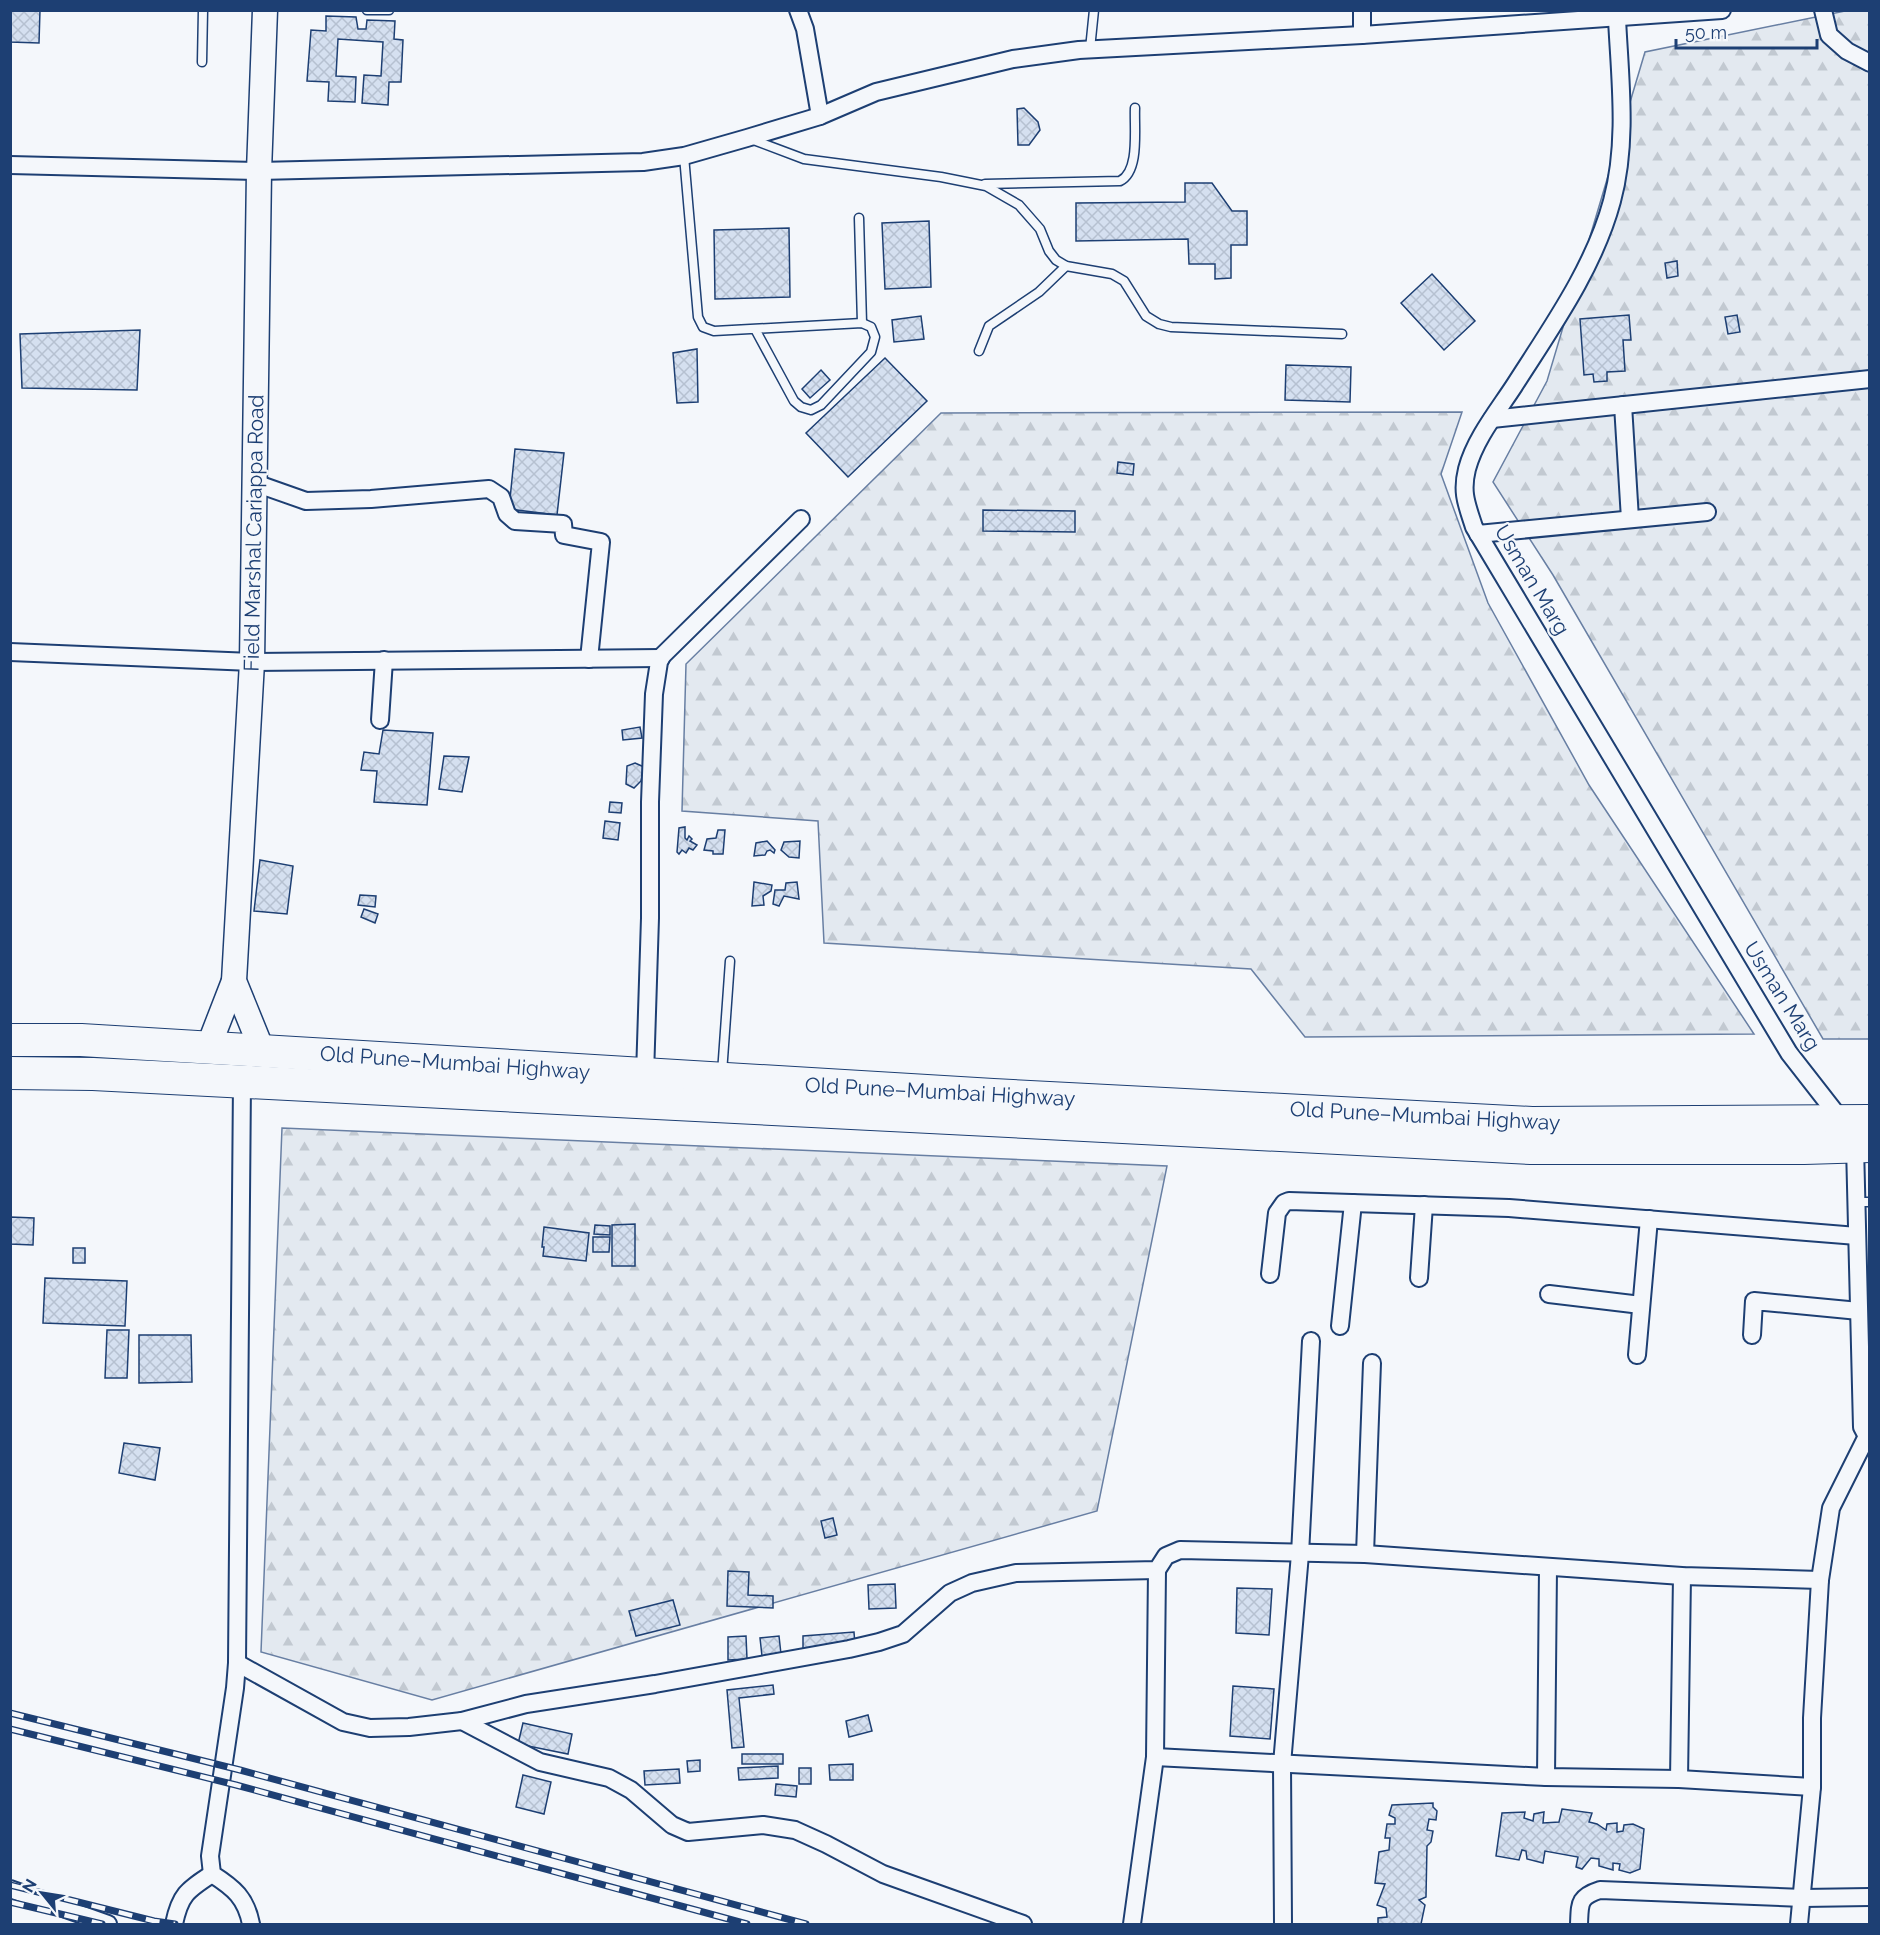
<svg xmlns="http://www.w3.org/2000/svg" width="1880" height="1935" font-family="Raleway,sans-serif">
<style>
.forest{fill:url(#forest-firs);stroke:#687fa3;stroke-width:1.5}
.building{fill:url(#building-cross-hatch);stroke:#1d3f73;stroke-width:1.5}
.lines{fill:none;stroke-linecap:round;stroke-linejoin:round}
.lane-casing{stroke:#1d3f73;stroke-width:11}
.street-casing{stroke:#1d3f73;stroke-width:20}
.secondary-casing{stroke:#1d3f73;stroke-width:27}
.highway-casing{stroke:#1d3f73;stroke-width:34}
.lane{stroke:#f4f7fb;stroke-width:8}
.street{stroke:#f4f7fb;stroke-width:16}
.secondary{stroke:#f4f7fb;stroke-width:24}
.highway{stroke:#f4f7fb;stroke-width:32}
.rail-casing{stroke:#1d3f73;stroke-width:7}
.rail{stroke:#f4f7fb;stroke-width:4.5;stroke-dasharray:14;stroke-linecap:butt}
.labels{text-anchor:middle;stroke-width:4.5;stroke-linejoin:round;paint-order:stroke}
.street-label{font-size:21px;fill:#1d3f73;stroke:#f4f7fb}
</style>
<defs>
<pattern id="forest-firs" width="22" height="20" patternUnits="userSpaceOnUse" patternTransform="scale(1.5)"><rect width="22" height="20" fill="#e3e9f0"/><path d="M5 1l3.5 6h-7zM16 11l3.5 6h-7z" fill="#c2c9d1"/></pattern>
<pattern id="building-cross-hatch" width="8" height="8" patternUnits="userSpaceOnUse" patternTransform="scale(1.5)"><rect width="8" height="8" fill="#d5e0f0"/><path d="M0 0l8 8M0 8l8-8" fill="none" stroke="#b6c1d1"/></pattern>
</defs>
<rect width="100%" height="100%" fill="#f4f7fb"/>
<!-- forest -->
<g class="forest">
<path d="M1845 11H1869V1039H1823L1553 575 1493 482 1547 381 1645 52Z"/>
<path d="M1462 412 1441 474 1488 603 1589 785 1754 1034 1305 1037 1251 969 824 943 818 821 682 811 686 664 941 413Z"/>
<path d="M282 1128 1167 1166 1097 1511 432 1700 261 1652Z"/>
</g>
<!-- building -->
<g class="building">
<path d="M10 10H40L39 43 10 42Z"/>
<path d="M326 16 356 17 358 29H366L367 20 395 21 394 39 403 40 401 82H389L388 105 362 103 364 75 381 76 383 42 338 39 336 76 356 77 355 102 328 101 329 82 307 81 311 30 326 31Z"/>
<path d="M1024 108 1038 122 1040 130 1029 145H1018L1017 109Z"/>
<path d="M1185 183H1212L1232 211H1247V245H1231V278L1215 279V264H1189L1188 239 1076 241V203L1185 202Z"/>
<path d="M929 221 931 287 885 289 882 223Z"/>
<path d="M789 228 790 297 715 299 714 230Z"/>
<path d="M1677 261 1678 276 1667 278 1665 263Z"/>
<path d="M1432 274 1475 321 1444 350 1401 303Z"/>
<path d="M1629 315 1631 340H1623L1625 371 1607 372V381L1594 382 1593 374 1584 375 1580 319Z"/>
<path d="M1737 315 1740 332 1728 334 1725 317Z"/>
<path d="M921 316 924 339 894 342 892 320Z"/>
<path d="M140 330 137 390 22 388 20 334Z"/>
<path d="M697 349 698 402 677 403 673 353Z"/>
<path d="M885 358 927 401 848 477 806 433Z"/>
<path d="M1286 365 1351 367 1350 402 1285 400Z"/>
<path d="M821 370 830 380 810 398 802 389Z"/>
<path d="M515 449 564 453 557 515 509 509Z"/>
<path d="M1118 462 1134 464 1133 475 1117 473Z"/>
<path d="M983 510 1075 511V532L983 531Z"/>
<path d="M640 727 642 738 623 740 622 730Z"/>
<path d="M383 730 433 733 427 805 374 802 377 771 361 770 364 752 379 754Z"/>
<path d="M444 756 469 757 462 792 439 789Z"/>
<path d="M635 763 644 767 641 781 634 788 626 784 627 766Z"/>
<path d="M610 802 622 803 621 813 609 812Z"/>
<path d="M605 821 620 823 618 840 603 838Z"/>
<path d="M685 827V838L687 840 689 836 692 839 690 841 697 845 693 850 689 848 686 853 682 850 679 854 677 852 679 828Z"/>
<path d="M718 830H725L723 854H713V851L704 850 707 839 716 838Z"/>
<path d="M767 841 775 850 774 853 770 850 767 851 765 855 754 856 756 843Z"/>
<path d="M800 841 799 858 789 857 781 850 784 842Z"/>
<path d="M260 860 293 866 287 914 254 911Z"/>
<path d="M754 882 772 885 771 891 763 896 764 905 752 906Z"/>
<path d="M797 882 799 899 784 896 779 906 773 904 775 890H785L786 883Z"/>
<path d="M360 895 376 896 375 907 358 905Z"/>
<path d="M364 909 378 914 375 923 361 917Z"/>
<path d="M10 1217 34 1218 33 1245 10 1244Z"/>
<path d="M635 1224V1266H612V1225Z"/>
<path d="M595 1225 610 1226V1235L594 1234Z"/>
<path d="M544 1227 589 1233 586 1261 543 1256 544 1247H542Z"/>
<path d="M593 1237H610L609 1252H593Z"/>
<rect x="73" y="1248" width="12" height="15"/>
<path d="M45 1278 127 1281 125 1326 43 1323Z"/>
<path d="M107 1330H129L127 1378H105Z"/>
<path d="M139 1335H191L192 1382 139 1383Z"/>
<path d="M124 1443 160 1448 155 1480 119 1473Z"/>
<path d="M833 1518 837 1535 825 1538 821 1521Z"/>
<path d="M728 1571 749 1572 748 1595 773 1596V1608L727 1606Z"/>
<path d="M895 1584 896 1608 869 1609 868 1585Z"/>
<path d="M1237 1588 1272 1589 1269 1635 1236 1633Z"/>
<path d="M673 1600 680 1625 636 1636 629 1611Z"/>
<path d="M854 1632 855 1645 803 1649V1636Z"/>
<path d="M746 1636 747 1659 728 1660V1637Z"/>
<path d="M779 1636 781 1654 762 1656 760 1638Z"/>
<path d="M773 1685 774 1694 739 1698 744 1747 732 1748 727 1690Z"/>
<path d="M1233 1686 1274 1689 1270 1739 1230 1736Z"/>
<path d="M868 1715 872 1731 849 1737 846 1721Z"/>
<path d="M523 1723 572 1734 568 1754 518 1744Z"/>
<rect x="742" y="1754" width="41" height="10"/>
<path d="M700 1760V1771L688 1772 687 1761Z"/>
<path d="M853 1764V1780H830L829 1765Z"/>
<path d="M778 1766V1778L739 1780 738 1768Z"/>
<rect x="799" y="1768" width="12" height="16"/>
<path d="M679 1769 680 1783 645 1785 644 1771Z"/>
<path d="M523 1775 551 1782 544 1814 516 1807Z"/>
<path d="M776 1784 797 1786 796 1797 775 1795Z"/>
<path d="M1433 1803V1807L1437 1811 1436 1820 1429 1819 1427 1830 1433 1831 1431 1842 1427 1846 1426 1897 1419 1900 1425 1905 1421 1924H1378V1918L1387 1917 1386 1908 1377 1905 1385 1884 1375 1883 1379 1852 1389 1850 1390 1838H1385L1387 1824H1395V1818L1389 1815 1392 1805Z"/>
<path d="M1562 1809 1592 1813 1589 1822 1597 1824 1606 1830 1607 1824 1617 1823V1832L1623 1831 1624 1825 1633 1824 1644 1829 1640 1869 1630 1873 1619 1870 1620 1864 1613 1863V1870L1599 1866V1859L1591 1858 1582 1869 1576 1867 1578 1857 1545 1851 1543 1863 1527 1859 1526 1851 1522 1850 1519 1860 1496 1856 1502 1813 1525 1812 1524 1818 1533 1821 1534 1814 1544 1812 1543 1823 1559 1822Z"/>
</g>
<g class="lines">
<!-- lane casing -->
<g class="lane-casing">
<g id="lane">
<path d="M367 10H389"/>
<path d="M1090 49 1094 10"/>
<path d="M202 62 203 10"/>
<path d="M751 139 804 159 941 177 986 186 1019 205 1040 229 1049 251 1056 260 1066 266 1112 274 1124 281 1146 316 1159 324 1171 327 1342 334"/>
<path d="M684 156 698 317 703 327 714 331 862 323 871 327 875 337 871 352 821 405 811 410 801 407 794 401 755 329"/>
<path d="M985 184 1120 181C1140 171 1134 129 1135 108"/>
<path d="M859 218 862 323"/>
<path d="M979 351 989 326 1039 292 1066 266"/>
<path d="M722 1073 730 961"/>
<path d="M1857 1202H1870"/>
</g>
</g>
<!-- street casing -->
<g class="street-casing">
<g id="street">
<path d="M798 10 805 29 820 116"/>
<path d="M1362 10V35"/>
<path d="M1823 10 1829 35 1847 51 1870 63"/>
<path d="M1617 19C1620 79 1628 142 1612 201 1594 268 1551 328 1514 386 1497 412 1475 439 1467 469 1461 493 1467 505 1474 527L1789 1053 1842 1121"/>
<path d="M10 165 259 171 643 162 684 156 747 138 820 116 876 92 1013 59 1079 50 1362 35 1722 10"/>
<path d="M1623 405 1630 519"/>
<path d="M1492 419 1870 379"/>
<path d="M255 483 306 501 371 499 489 489 501 497 507 514 515 521 563 524 564 535 601 542 589 659"/>
<path d="M1478 534 1707 512"/>
<path d="M10 652 252 662 661 658"/>
<path d="M380 720 384 660"/>
<path d="M645 1075 650 918V802L654 694 659 662 662 656 801 519"/>
<path d="M242 1082 237 1663 235 1688 210 1856 212 1874C234 1888 246 1898 251 1924"/>
<path d="M1855 1146 1862 1427 1870 1442"/>
<path d="M1270 1274 1277 1213 1284 1203 1289 1201 1509 1208 1857 1236"/>
<path d="M1419 1278 1424 1205"/>
<path d="M1549 1294 1641 1305"/>
<path d="M1340 1326 1353 1203"/>
<path d="M1752 1335 1754 1301 1859 1311"/>
<path d="M1637 1355 1649 1219"/>
<path d="M1365 1554 1372 1363"/>
<path d="M237 1663 343 1722 370 1728 409 1727 462 1721 526 1704 655 1684 849 1649 879 1642 903 1634 950 1593 972 1583 1016 1573 1157 1570 1166 1556 1180 1550 1365 1554 1682 1576 1820 1580"/>
<path d="M462 1721 540 1762 609 1778 631 1790 672 1825 688 1832 763 1825 795 1830 826 1844 883 1874 1023 1924"/>
<path d="M1155 1757 1546 1777 1679 1779 1812 1787"/>
<path d="M1546 1777 1548 1568"/>
<path d="M1679 1779 1682 1576"/>
<path d="M10 1889 108 1924"/>
<path d="M174 1924C180 1895 187 1890 212 1874"/>
<path d="M1132 1924 1155 1757 1157 1570"/>
<path d="M1283 1924 1282 1764 1300 1554 1311 1341"/>
<path d="M1579 1924C1580 1904 1578 1897 1600 1890L1803 1898 1870 1897"/>
<path d="M1799 1924 1812 1787V1718L1820 1580 1831 1508 1867 1436"/>
</g>
</g>
<!-- secondary casing -->
<g class="secondary-casing">
<g id="secondary">
<path d="M208 1048 234 981"/>
<path d="M262 1050 234 981 252 662 259 171 265 10"/>
</g>
</g>
<!-- highway casing -->
<g class="highway-casing">
<g id="highway">
<path d="M10 1040H81L993 1095 1532 1123 1870 1121"/>
<path d="M10 1073 93 1074 1531 1148H1804L1870 1146"/>
</g>
</g>
<!-- lane -->
<use href="#lane" class="lane"/>
<!-- street -->
<use href="#street" class="street"/>
<!-- secondary -->
<use href="#secondary" class="secondary"/>
<!-- highway -->
<use href="#highway" class="highway"/>
<!-- rail casing -->
<g class="rail-casing">
<g id="rail">
<path d="M10 1713 240 1770 806 1924"/>
<path d="M10 1729 236 1785 747 1924"/>
<path d="M10 1885 154 1921 175 1924"/>
<path d="M10 1902 102 1924"/>
</g>
</g>
<!-- rail -->
<use href="#rail" class="rail"/>
</g>
<g class="labels">
<!-- street labels -->
<g class="street-label">
<text transform="translate(254 533) rotate(-89)" y="7">Field Marshal Cariappa Road</text>
<text transform="translate(1532 580) rotate(59)" y="7">Usman Marg</text>
<text transform="translate(1782 996) rotate(58)" y="7">Usman Marg</text>
<text transform="translate(455 1063) rotate(4)" y="7">Old Pune–Mumbai Highway</text>
<text transform="translate(940 1092) rotate(3)" y="7">Old Pune–Mumbai Highway</text>
<text transform="translate(1425 1116) rotate(3)" y="7">Old Pune–Mumbai Highway</text>
</g>
</g>
<!-- border -->
<rect width="1880" height="1935" fill="none" stroke="#1d3f73" stroke-width="24"/>
<!-- north arrow -->
<g transform="translate(42 1893) rotate(300)" stroke="#f4f7fb" stroke-width="4.5" paint-order="stroke">
<path d="M0-4.5L10 22L0 15L-10 22Z" fill="#1d3f73"/>
<text y="-9" font-size="16" font-weight="bold" text-anchor="middle" fill="#1d3f73">N</text>
</g>
<!-- scale -->
<path d="M1676 39v9h141v-9" fill="none" stroke="#1d3f73" stroke-width="3"/>
<text x="1685" y="39" font-size="18" fill="#1d3f73" stroke="#f4f7fb" stroke-width="4.5" paint-order="stroke">50 m</text>
</svg>
